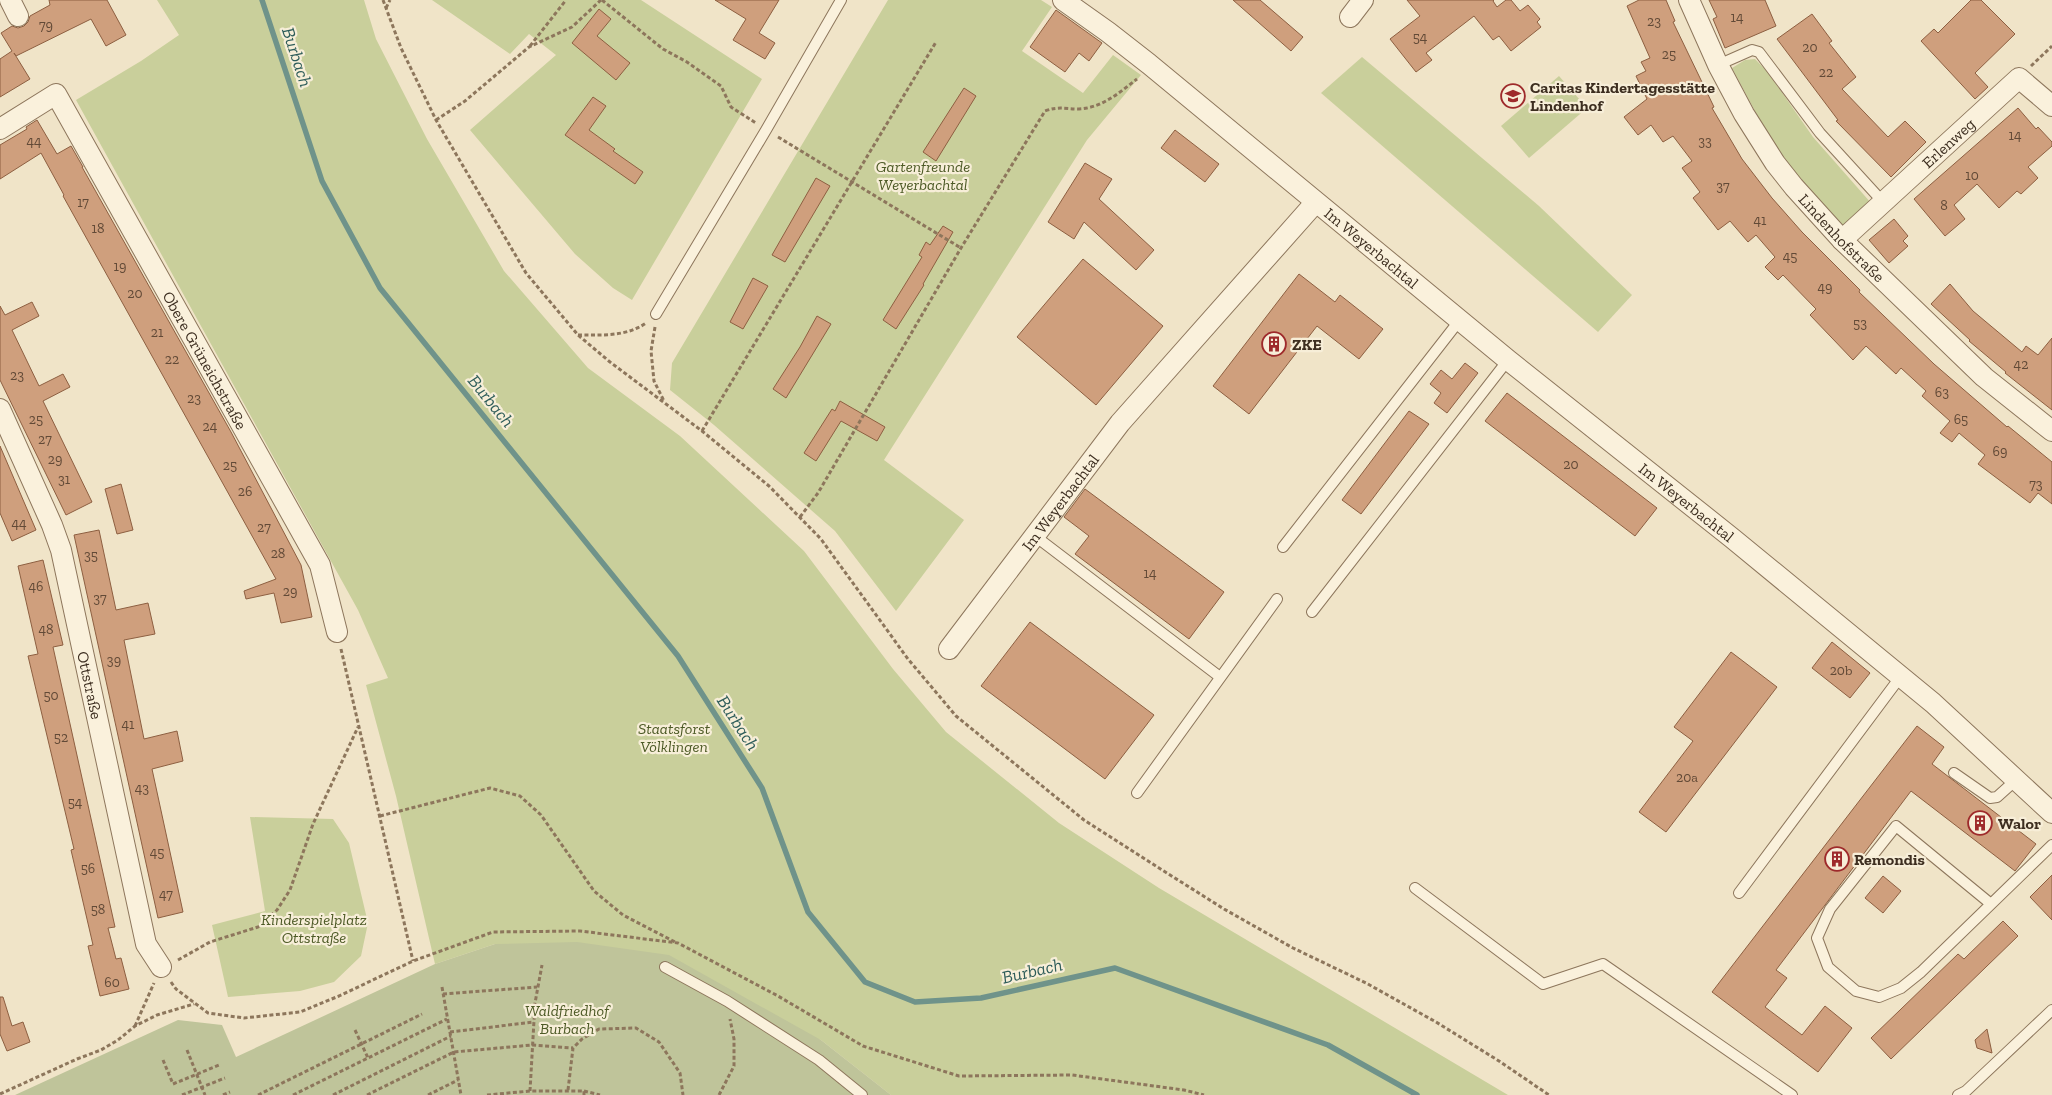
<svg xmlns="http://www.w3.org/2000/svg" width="2052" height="1095" font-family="'Zilla Slab',serif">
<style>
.green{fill:#c9cf9b}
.cemetery{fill:#bfc49a}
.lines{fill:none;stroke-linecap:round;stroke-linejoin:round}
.stream{stroke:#6f938a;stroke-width:5.5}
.building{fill:#cf9f7d;stroke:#8d5f41}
.service-casing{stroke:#8d765c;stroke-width:12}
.minor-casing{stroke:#8d765c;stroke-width:22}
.path{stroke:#8d765c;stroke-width:3;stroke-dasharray:4 2.5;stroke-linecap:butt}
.service{stroke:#faf1dc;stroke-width:10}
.minor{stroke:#faf1dc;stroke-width:20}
.labels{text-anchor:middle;stroke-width:4.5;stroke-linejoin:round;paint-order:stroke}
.number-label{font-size:14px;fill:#624a37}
.poi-label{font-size:16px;font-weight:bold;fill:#3d2e20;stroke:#f7eed8;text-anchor:start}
.street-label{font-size:16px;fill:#3d2e20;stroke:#f7eed8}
.park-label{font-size:16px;font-style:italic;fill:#4d5a26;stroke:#f7eed8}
.water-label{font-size:18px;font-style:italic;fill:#2f5d5a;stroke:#f7eed8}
</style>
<rect width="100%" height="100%" fill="#f0e4c8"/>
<!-- green -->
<g class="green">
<path d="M157 0H364L376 39 427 139 504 271 588 368 680 436 804 551 893 669 946 732 1059 823 1159 888 1508 1095H891L821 1040 495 944 435 964 396 796 366 685 388 678 358 610 76 100 141 61 179 35Z"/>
<path d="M432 0H641L762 79 632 300 613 288 575 254 470 130 556 55 529 34 510 54Z"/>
<path d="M888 0H1041L1052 7 1022 51 1083 93 1113 55 1141 75 1087 140 884 460 964 520 896 611 835 531 714 425 670 390 672 363Z"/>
<path d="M1362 57 1539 206 1632 295 1598 332 1321 93Z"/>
<path d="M1755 59 1767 71 1813 137 1871 203 1843 228 1802 183 1773 145 1732 68 1745 60Z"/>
<path d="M1559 76 1587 108 1529 158 1501 126Z"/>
<path d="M250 817 333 819 349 843 368 923 361 956 334 982 300 991 228 997 212 925 265 911Z"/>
</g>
<!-- cemetery -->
<path class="cemetery" d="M577 942 669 955 821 1040 891 1095H15L178 1020 222 1025 236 1057 435 964 495 944Z"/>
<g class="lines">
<!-- stream -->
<path class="stream" d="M262 0 322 181 380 288 678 656 762 788 808 912 865 982 915 1002 981 998 1115 968 1328 1045 1417 1095"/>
</g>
<!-- building -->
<g class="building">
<path d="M49 0H107L126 35 106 46 91 19 16 56 14 53 30 79 0 97V59L12 51 1 33 12 26 18 28 24 26 28 22 30 16 50 5Z"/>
<path d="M715 0H779L759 33 775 43 765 59 733 40 746 19Z"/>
<path d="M1233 0H1260L1303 37 1291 51Z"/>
<path d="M1407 0H1494L1493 1 1497 7 1506 0H1511L1520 11 1528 5 1540 19 1537 22 1541 27 1511 51 1499 36 1493 40 1474 16 1426 53 1432 60 1416 72 1390 39 1420 16Z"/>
<path d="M1639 0H1666L1675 21 1673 22 1714 107 1712 108 1742 159 1772 198 1802 232 1860 290 1859 292 1934 364 2007 427 2008 426 2052 462V504L2038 493 2030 503 1978 464 1985 455 1959 433 1952 442 1940 433 1950 421 1922 396 1926 391 1901 368 1896 374 1866 346 1853 360 1810 315 1816 309 1783 275 1778 280 1765 267 1775 257 1756 235 1748 242 1730 221 1718 230 1693 198 1700 192 1682 168 1692 161 1673 136 1663 142 1651 125 1638 135 1624 117 1647 99 1636 76 1646 71 1641 62 1650 58 1627 6Z"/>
<path d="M1709 0H1765L1776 26 1725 48 1713 19 1717 17Z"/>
<path d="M1971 0H1981L2015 34 1975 73 1988 87 1975 99 1921 41 1934 29 1938 33Z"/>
<path d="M599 9 611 19 597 36 630 63 616 80 572 43Z"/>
<path d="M1056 10 1102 43 1089 61 1079 53 1065 72 1030 47Z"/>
<path d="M1812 14 1832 41 1829 43 1856 77 1842 89 1888 137 1905 121 1926 142 1891 177 1836 121 1838 120 1777 39Z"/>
<path d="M964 88 976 96 936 161 923 152Z"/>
<path d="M593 97 606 106 589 130 615 149 613 151 643 172 635 184 565 135Z"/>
<path d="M2018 108 2036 129 2038 127 2052 142V146L2028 167 2038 178 2021 194 2017 191 1999 208 1977 184 1954 205 1965 219 1945 236 1914 199Z"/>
<path d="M37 120 57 154 71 146 83 167H82L231 432 301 565 312 617 281 623 274 593 246 599 244 591 276 579 63 196 64 195 41 153 0 179V145L27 129 26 127Z"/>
<path d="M1175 130 1219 164 1205 182 1161 148Z"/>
<path d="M1085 163 1112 179 1099 199 1154 250 1136 270 1084 222 1074 239 1048 222Z"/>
<path d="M816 178 830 186 785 262 772 255Z"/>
<path d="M1894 219 1908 236 1903 241 1908 246 1889 263 1869 240Z"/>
<path d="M943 226 953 232 923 284 924 285 896 329 883 320 922 257 919 255 926 242 930 245Z"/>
<path d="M1083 259 1163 326 1096 405 1017 337Z"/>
<path d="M1299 274 1335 302 1340 295 1383 329 1359 359 1317 326 1249 414 1213 386Z"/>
<path d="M753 278 768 286 743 329 730 322Z"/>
<path d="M1950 284 1973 311 2022 352 2026 346 2038 355 2052 338V410L2005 373 2006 372 1969 341 1970 340 1931 304Z"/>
<path d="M32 302 39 316 12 330 39 386 63 374 70 387 43 401 92 502 66 515 0 380V306L5 315Z"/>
<path d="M817 316 831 324 786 398 773 389 800 347Z"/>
<path d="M1465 363 1478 373 1447 413 1434 403 1441 393 1430 384 1441 370 1452 379Z"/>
<path d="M1507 393 1657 508 1635 536 1485 421Z"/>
<path d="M840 401 885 427 877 441 841 421 816 461 804 453 832 409 835 411Z"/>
<path d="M1409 411 1429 424 1361 514 1342 500Z"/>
<path d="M0 446 36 530 12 541 0 513Z"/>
<path d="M121 484 133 530 117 534 105 489Z"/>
<path d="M1085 489 1224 592 1189 639 1075 554 1089 536 1064 517Z"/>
<path d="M99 530 116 610 148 603 155 634 124 640 144 739 177 731 183 761 152 769 183 912 158 918 74 535Z"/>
<path d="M43 560 63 645 53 647 115 927 108 928 116 959 121 958 129 989 100 996 88 946 93 945 71 850 74 849 28 656 38 654 18 566Z"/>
<path d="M1030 622 1154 715 1105 779 981 686Z"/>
<path d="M1832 642 1870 673 1850 698 1812 668Z"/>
<path d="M1731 652 1777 687 1666 832 1639 812 1693 741 1674 727Z"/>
<path d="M1917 726 1944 747 1932 764 2036 844 2015 871 1911 791 1776 970 1787 978 1765 1007 1802 1035 1825 1006 1852 1028 1818 1072 1712 992Z"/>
<path d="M2052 875V920L2030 897Z"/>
<path d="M1883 876 1901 891 1883 913 1865 898Z"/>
<path d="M2003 921 2018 936 1891 1059 1871 1038 1958 954 1964 959Z"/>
<path d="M0 997H3L12 1026 23 1022 30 1042 7 1051 0 1034Z"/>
<path d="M1987 1029 1992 1053 1977 1048 1975 1040Z"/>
</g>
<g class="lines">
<!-- service casing -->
<g class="service-casing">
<g id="service">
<path d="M1718 65 1752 50 1759 52 1820 133 1883 202"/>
<path d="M656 314 766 130 841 0"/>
<path d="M1035 536 1220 677"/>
<path d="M1283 547 1459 321"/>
<path d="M1312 612 1508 360"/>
<path d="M1954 773 1990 798 1997 797 2017 779"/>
<path d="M1137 793 1277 599"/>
<path d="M1415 888 1543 984 1603 964 1792 1095"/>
<path d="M1739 893 1901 676"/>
<path d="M1991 904 1896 826 1830 909 1817 938 1828 967 1856 991 1879 997 1901 988 1921 972 2052 845"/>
<path d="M665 967 727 1001 819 1060 862 1095"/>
<path d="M1958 1095 1966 1091 2052 1010"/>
</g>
</g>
<!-- minor casing -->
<g class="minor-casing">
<g id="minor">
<path d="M10 0 18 16"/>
<path id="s1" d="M1063 0 1108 32 1149 64 1508 360 1732 538 1933 703 2052 813"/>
<path id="s2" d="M1689 0 1718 65 1744 114 1775 163 1794 187 1842 240 1984 377 2052 431"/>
<path d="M1350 17 1363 0"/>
<path id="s3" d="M0 129 56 94 320 565 337 632"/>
<path id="s4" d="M1842 240 2019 78 2052 106"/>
<path id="s5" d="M0 409 52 525 61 550 146 944 161 967"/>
<path id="s6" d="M949 649 1120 423 1315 203"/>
</g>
</g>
<!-- path -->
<g class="path">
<path d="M383 0 401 48 436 120 526 273 578 335 610 362 702 431 769 486 821 539 908 659 956 716 1084 820 1159 868 1224 909 1293 948 1366 983 1436 1022 1499 1061 1549 1095"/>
<path d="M602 0 663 49 687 62 721 86 731 107 756 123"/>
<path d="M386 8 390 0"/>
<path d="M530 46 566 0"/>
<path d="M2031 66 2052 46"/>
<path d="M436 120 465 101 529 47 572 27 601 0"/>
<path d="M778 137 961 248"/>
<path d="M655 327 651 351 654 381 664 401"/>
<path d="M578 335C601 335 626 337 646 323"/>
<path d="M702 431 936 42"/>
<path d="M800 517 818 493 961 248 1045 111C1059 106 1065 109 1079 109 1102 108 1120 92 1137 79"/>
<path d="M341 649 413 961"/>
<path d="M380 816 490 788 520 796 541 815 594 891 623 915 675 942"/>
<path d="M178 960 210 942 258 927 277 910 290 890 313 824 358 727"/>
<path d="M171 982 176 989 208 1013 244 1018 300 1012 339 996 413 961 493 932 580 931 678 943 778 996 863 1046 959 1076 1072 1075 1184 1090 1204 1095"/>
<path d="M442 987 461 1095"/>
<path d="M443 994 537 987"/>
<path d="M135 1026 154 983"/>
<path d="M355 1030 368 1058"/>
<path d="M450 1032 534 1022"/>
<path d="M187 1050 205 1095"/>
<path d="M163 1060 173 1084 219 1065"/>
<path d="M568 1090 573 1048 582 1039 599 1029 636 1028 659 1042 680 1073 683 1095"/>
<path d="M530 1091 535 1003 542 965"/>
<path d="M584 1091 600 1095"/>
<path d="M0 1094 77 1059 101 1050 118 1040 135 1026 157 1015 194 1004"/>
<path d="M182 1095 225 1078"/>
<path d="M223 1095 230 1092"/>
<path d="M258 1095 422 1014"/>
<path d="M293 1095 447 1019"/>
<path d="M333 1095 451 1036"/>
<path d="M367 1095 454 1052 532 1045 573 1048"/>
<path d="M428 1095 458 1080"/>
<path d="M487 1095 530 1091H584V1095"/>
<path d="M719 1095 734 1066V1039L730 1019"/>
</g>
<!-- service -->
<use href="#service" class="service"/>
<!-- minor -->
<use href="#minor" class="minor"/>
</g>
<!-- icons -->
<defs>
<g id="school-ring" transform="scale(1.25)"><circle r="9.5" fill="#f7eed8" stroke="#9e2a2b" stroke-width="1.5"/><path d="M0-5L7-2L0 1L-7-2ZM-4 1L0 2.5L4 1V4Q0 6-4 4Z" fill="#9e2a2b"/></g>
<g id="building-ring" transform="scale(1.25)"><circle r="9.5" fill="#f7eed8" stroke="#9e2a2b" stroke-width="1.5"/><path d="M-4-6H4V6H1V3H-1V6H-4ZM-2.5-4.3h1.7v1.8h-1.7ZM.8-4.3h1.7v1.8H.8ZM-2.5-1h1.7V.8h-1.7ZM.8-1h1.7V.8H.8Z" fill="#9e2a2b"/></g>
</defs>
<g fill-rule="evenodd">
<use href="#school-ring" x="1513" y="96"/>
<use href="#building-ring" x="1274" y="344"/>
<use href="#building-ring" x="1980" y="823"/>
<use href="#building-ring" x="1837" y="859"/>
</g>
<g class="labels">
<!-- number labels -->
<g class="number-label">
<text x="1737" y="22">14</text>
<text x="1654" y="26">23</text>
<text x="46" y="30">79</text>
<text x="1420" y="42">54</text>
<text x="1810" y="52">20</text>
<text x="1669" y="59">25</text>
<text x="1826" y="77">22</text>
<text x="2015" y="140">14</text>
<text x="34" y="146">44</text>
<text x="1705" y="146">33</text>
<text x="1972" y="180">10</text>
<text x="1723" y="191">37</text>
<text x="83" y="207">17</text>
<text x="1944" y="210">8</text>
<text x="1760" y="225">41</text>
<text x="98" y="233">18</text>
<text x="1790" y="261">45</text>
<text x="120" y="271">19</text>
<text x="1825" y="292">49</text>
<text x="135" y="298">20</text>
<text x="1860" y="328">53</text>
<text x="157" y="337">21</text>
<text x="172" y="364">22</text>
<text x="2021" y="369">42</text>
<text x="17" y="380">23</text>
<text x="1942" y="397">63</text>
<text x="194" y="403">23</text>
<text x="36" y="424">25</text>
<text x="1961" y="424">65</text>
<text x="210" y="431">24</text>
<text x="45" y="444">27</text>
<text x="2000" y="456">69</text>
<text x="55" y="464">29</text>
<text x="1571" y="469">20</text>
<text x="230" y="470">25</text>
<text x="64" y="484">31</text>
<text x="2036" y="489">73</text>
<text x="245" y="496">26</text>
<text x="19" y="528">44</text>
<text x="264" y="532">27</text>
<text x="278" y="558">28</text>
<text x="91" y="560">35</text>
<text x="1150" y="578">14</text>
<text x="36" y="591">46</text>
<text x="290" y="596">29</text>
<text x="100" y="603">37</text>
<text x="46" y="634">48</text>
<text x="114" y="665">39</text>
<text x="1841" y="675">20b</text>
<text x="51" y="700">50</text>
<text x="128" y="729">41</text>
<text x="61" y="742">52</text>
<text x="1687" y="782">20a</text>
<text x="142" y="793">43</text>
<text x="75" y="807">54</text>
<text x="157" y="857">45</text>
<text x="88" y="873">56</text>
<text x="166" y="899">47</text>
<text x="98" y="914">58</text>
<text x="112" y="987">60</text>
</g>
<!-- poi labels -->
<g class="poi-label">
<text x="1530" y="93">Caritas Kindertagesstätte<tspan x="1530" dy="18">Lindenhof</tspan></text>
<text x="1292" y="350">ZKE</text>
<text x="1998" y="829">Walor</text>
<text x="1854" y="865">Remondis</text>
</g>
<!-- street labels -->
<g class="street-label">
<text dy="6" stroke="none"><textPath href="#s4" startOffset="144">Erlenweg</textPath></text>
<text dy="6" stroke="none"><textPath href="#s2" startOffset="285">Lindenhofstraße</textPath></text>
<text dy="6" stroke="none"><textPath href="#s1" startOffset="396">Im Weyerbachtal</textPath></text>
<text dy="6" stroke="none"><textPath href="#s3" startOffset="371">Obere Grüneichstraße</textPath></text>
<text dy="6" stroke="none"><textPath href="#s6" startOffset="184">Im Weyerbachtal</textPath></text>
<text dy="6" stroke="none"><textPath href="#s1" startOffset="801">Im Weyerbachtal</textPath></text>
<text dy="6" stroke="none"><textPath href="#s5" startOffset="292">Ottstraße</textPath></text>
</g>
<!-- park labels -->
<g class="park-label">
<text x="923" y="172">Gartenfreunde<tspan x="923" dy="18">Weyerbachtal</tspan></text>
<text x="674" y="734">Staatsforst<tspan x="674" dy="18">Völklingen</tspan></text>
<text x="314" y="925">Kinderspielplatz<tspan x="314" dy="18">Ottstraße</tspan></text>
<text x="567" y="1016">Waldfriedhof<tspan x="567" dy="18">Burbach</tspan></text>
</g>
<!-- water labels -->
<g class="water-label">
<text transform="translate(297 57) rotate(72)" y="6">Burbach</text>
<text transform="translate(491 401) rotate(51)" y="6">Burbach</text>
<text transform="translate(738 723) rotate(57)" y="6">Burbach</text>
<text transform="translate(1032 971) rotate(-13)" y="6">Burbach</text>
</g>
</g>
</svg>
